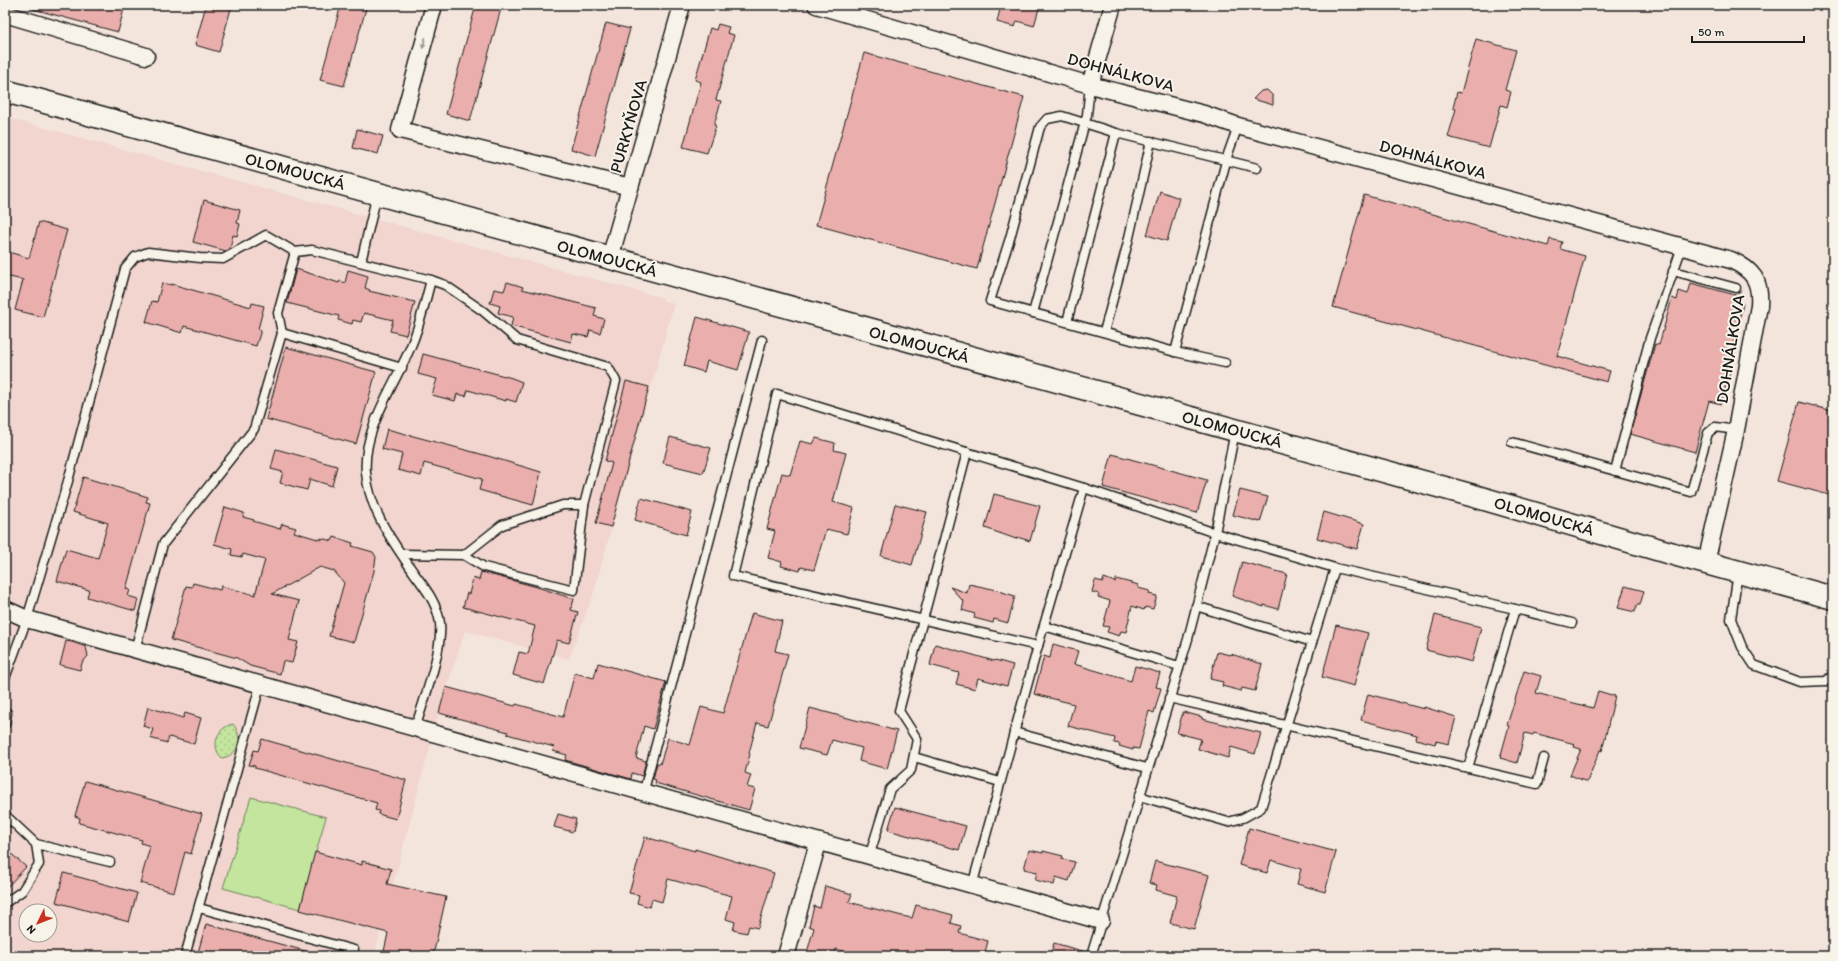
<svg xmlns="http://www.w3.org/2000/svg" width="1838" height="961" font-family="Itim,sans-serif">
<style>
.built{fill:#f1d5ce;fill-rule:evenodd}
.grass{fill:url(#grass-dots);stroke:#70805d}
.garden{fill:#c3e59e;stroke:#70805d}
.building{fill:#eaafac;stroke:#1c1c1c}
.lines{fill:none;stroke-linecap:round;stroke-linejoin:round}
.lane-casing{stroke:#1c1c1c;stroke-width:11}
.street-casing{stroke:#1c1c1c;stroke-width:19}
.primary-casing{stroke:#1c1c1c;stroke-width:25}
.lane{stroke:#f7f3e8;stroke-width:8}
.street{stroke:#f7f3e8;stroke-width:16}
.primary{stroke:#f7f3e8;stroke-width:22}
.oneway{fill:#94928c}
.labels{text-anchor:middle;stroke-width:4;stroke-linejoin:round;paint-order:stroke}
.street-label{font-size:17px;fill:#1c1c1c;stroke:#f7f3e8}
</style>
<defs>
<pattern id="grass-dots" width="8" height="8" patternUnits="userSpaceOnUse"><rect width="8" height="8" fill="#c3e59e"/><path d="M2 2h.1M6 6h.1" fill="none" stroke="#a7c488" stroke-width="1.8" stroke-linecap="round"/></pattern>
</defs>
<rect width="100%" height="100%" fill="#f4e5dc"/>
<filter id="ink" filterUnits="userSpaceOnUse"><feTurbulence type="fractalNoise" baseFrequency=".025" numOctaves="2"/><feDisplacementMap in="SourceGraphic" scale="8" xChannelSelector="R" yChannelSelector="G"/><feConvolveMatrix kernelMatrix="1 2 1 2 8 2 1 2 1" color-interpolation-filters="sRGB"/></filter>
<g filter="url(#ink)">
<!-- built -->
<path class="built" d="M5 117 663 298V301L674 304 593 595 569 659 465 631 447 687H446L374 956H15L5 948ZM26 911H50V935H26Z"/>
<!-- grass -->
<path class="grass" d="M233 724C243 736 240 755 222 758 210 747 217 727 233 724Z"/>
<!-- garden -->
<path class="garden" d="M251 797 326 817 300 909 223 888Z"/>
<!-- building -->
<g class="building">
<path d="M34 5H125L118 32 33 9Z"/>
<path d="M206 5H232L219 52 195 45Z"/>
<path d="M341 5H367L344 86 320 80Z"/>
<path d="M476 5H502L470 121 446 114Z"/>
<path d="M1001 5H1040L1034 26 1017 21 1015 27 997 22Z"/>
<path d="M606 23 630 29 595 156 571 149Z"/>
<path d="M718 24 729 27 727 33 734 35 716 100 721 101 714 125 716 126 707 153 683 147 701 82 695 80 710 28 716 30Z"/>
<path d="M1476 39 1516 50 1505 90 1511 92 1507 107 1501 105 1489 148 1448 137 1456 109 1453 108 1457 92 1461 93Z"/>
<path d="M864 53 1024 97 977 269 816 225Z"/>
<path d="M1267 90 1273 96V105L1253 99 1261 91Z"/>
<path d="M357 129 383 136 378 154 353 148Z"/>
<path d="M1160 191 1179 198 1167 241 1147 235Z"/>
<path d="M1364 195 1548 246 1550 239 1562 242 1560 249 1585 256 1557 356 1610 371 1607 382 1333 307Z"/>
<path d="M204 200 240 210 237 223 240 224 237 236 233 235 230 249 226 251 193 242Z"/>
<path d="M39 222 67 230 43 317 15 310 23 280 5 276V251L29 258Z"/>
<path d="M296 269 339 283 340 281 345 283 348 270 368 276 365 288 370 290 369 291 415 302 406 335 390 331 393 320 364 313 361 322 353 320 352 324 338 320 339 316 287 303Z"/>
<path d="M507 282 523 287 522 289 596 308 594 316 604 319 600 333 590 330 588 337 573 334 571 342 511 326 513 317 498 313 500 306 490 303 494 289 504 291Z"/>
<path d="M162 283 172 285V284L251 307 252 303 264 306 258 329 261 330 256 346 184 326 182 333 146 322 152 301 157 302Z"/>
<path d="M1691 283 1739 296 1738 302 1743 304 1728 365H1732L1721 404 1709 401 1695 452 1630 434 1655 344 1659 345 1672 298 1677 300 1679 291 1688 294Z"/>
<path d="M697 317 749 332 738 370 707 361 704 372 684 366Z"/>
<path d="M286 347 376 372 356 444 266 419Z"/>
<path d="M423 354 512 378 522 382 516 402 506 399V401L468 390 466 396 457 394 455 401 432 395 437 379 418 374Z"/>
<path d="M626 381 649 387 611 527 596 523 612 463 605 461Z"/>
<path d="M1799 402 1833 411V496L1777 481Z"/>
<path d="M387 429 488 456 541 472 533 505 479 490 482 479 424 463 421 476 398 470 402 454 382 449Z"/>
<path d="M670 437 711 448 703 473 663 463Z"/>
<path d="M816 438 835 443 834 450 846 453 833 502 854 508 847 534 826 529 814 570 801 567 800 571 781 566 782 562 768 558 775 531 767 529 782 473 790 475 800 441 813 444Z"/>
<path d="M276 449 337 466 332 486 310 479 307 490 280 483 283 472 271 469Z"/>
<path d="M1112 454 1207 480 1197 513 1103 487Z"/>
<path d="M83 477 148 497 146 502 150 503 126 589 130 590 128 596 138 599 135 611 87 597 89 590 57 581 66 549 98 558 108 523 73 512Z"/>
<path d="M1240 490 1268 497 1260 522 1233 515Z"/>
<path d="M994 494 1040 506 1030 541 1017 537 1016 539 985 528Z"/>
<path d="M641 498 692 512 686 535 635 520Z"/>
<path d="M895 504 927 512 912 565 881 556Z"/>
<path d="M225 507 244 513 243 517 254 520 253 521 280 529 282 524 296 528 294 532 321 540V538L332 541 334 537 353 543 352 546 373 552 376 557 374 571 354 642 329 636 344 583 334 571 320 567 272 594 299 601 289 640 298 642 292 663 283 661 280 674 250 666 237 658 171 640 186 586 192 587 193 583 220 590 221 586 255 595 265 560 243 554 242 557 231 555 232 549 214 544Z"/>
<path d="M1324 512 1364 524 1357 549 1317 538Z"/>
<path d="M1242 562 1287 574 1278 609 1264 605V607L1232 596Z"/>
<path d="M481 572 537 587 574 599 571 610 578 612 569 643 557 640 544 684 513 675 519 652 528 654 535 626 463 607 467 593 469 594 473 578 479 580Z"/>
<path d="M1104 578 1115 582 1116 579 1139 585 1138 588 1150 591 1149 594 1157 596 1153 609 1145 607 1144 610 1132 606 1126 632 1121 631 1119 636 1107 632 1109 627 1103 626 1110 601 1098 597 1099 594 1092 592 1095 580 1103 582Z"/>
<path d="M969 584 1002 591V592L1015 596 1008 623 994 619 993 623 974 618 975 614 962 610 964 602 950 587 967 593Z"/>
<path d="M1625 586 1644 591 1640 605H1637L1635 612 1618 608Z"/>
<path d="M752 613 782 621 775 651 788 654 768 726 757 723 749 753 750 754 745 773 751 775 747 787 755 789 749 810 655 783 656 780 653 779 657 763 660 764 668 738 690 745 701 707 723 713Z"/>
<path d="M1435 615 1481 627 1472 662 1426 650Z"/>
<path d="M1336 625 1368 633 1354 686 1322 677Z"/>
<path d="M66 641 72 642 86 647 88 656 82 663 80 670 60 665Z"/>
<path d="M935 644 994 661 995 660 1013 665 1007 686 978 678 975 689 956 684 959 673 930 665Z"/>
<path d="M1053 644 1078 651 1074 664 1131 681 1135 666 1160 673 1156 687 1161 688 1154 713 1149 711 1139 749 1133 748V750L1119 746 1120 744 1114 743 1115 738 1068 726 1074 704 1034 694 1044 656 1050 658Z"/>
<path d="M1217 652 1230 655 1231 654 1262 664 1255 691 1242 688 1241 691 1222 686 1223 682 1210 679Z"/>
<path d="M598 663 666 682 653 729 644 726 636 758 646 761 642 776 632 773 631 779 565 760 567 755 553 751 554 747 507 734 508 732 439 713 446 687 515 706 516 704 563 717 575 673 594 678Z"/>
<path d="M1524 671 1541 676 1536 693 1593 708 1598 691 1615 696 1602 751 1600 750 1587 782 1570 775 1581 749 1574 747 1575 744 1534 733 1533 735 1525 733 1517 763 1500 758 1509 726 1507 725Z"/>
<path d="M1368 694 1424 709V707L1456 717 1449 744 1436 741 1435 744 1416 739 1417 735 1361 720Z"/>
<path d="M148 707 183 718 185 713 201 718 194 744 169 737 167 743 150 738 153 729 143 726Z"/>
<path d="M810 708 897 731 887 769 859 761 862 748 832 740 827 755 799 748Z"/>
<path d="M1183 712 1202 717V719L1261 733 1255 754 1231 747 1228 758 1198 749 1201 739 1177 733Z"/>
<path d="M262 739 406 780 396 819 378 814 379 811 375 810 377 803 255 768V766L249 765 254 750 258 751Z"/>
<path d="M85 781 202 814 191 854 185 852 174 892 140 883 150 846 141 843 142 840 79 823 80 818 75 816Z"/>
<path d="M895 807 966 826 959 850 888 830Z"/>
<path d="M558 814 576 819 573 832 554 827Z"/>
<path d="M1249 828 1336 852 1325 892 1297 884 1301 869 1271 860 1267 873 1239 865Z"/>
<path d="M645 837 695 851V849L774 873 758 928 749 926 747 933 733 930 735 922 726 919 732 896 668 879 662 902 652 899 650 907 637 903 639 895 629 893Z"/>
<path d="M5 848 26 867 5 889Z"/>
<path d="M1029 850 1043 853V851L1063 856 1062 859 1075 862 1069 881 1056 877 1054 885 1035 880 1037 872 1024 869Z"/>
<path d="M315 852 362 865V861L391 869 387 884 446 897 433 956H383L388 933 300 910Z"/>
<path d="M1155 861 1209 875 1194 929 1170 923 1177 896 1156 890 1157 885 1149 883Z"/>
<path d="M64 873 137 893 129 922 56 902Z"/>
<path d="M825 886 852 894 849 902 902 916 912 918 916 905 953 915 951 923 961 926 959 933 988 941 984 956H860L836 949 834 956H806L814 928 809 926 814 906 820 908Z"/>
<path d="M206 924 309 952 308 956H197Z"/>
<path d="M1054 943 1086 952V956H1050Z"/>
</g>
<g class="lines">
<!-- lane casing -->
<g class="lane-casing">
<g id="lane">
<path d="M1116 133 1062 116 1047 119 1040 127 1010 238 990 301 1175 352 1228 154 1238 126"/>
<path d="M361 262 377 194"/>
<path d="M1673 271 1736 288"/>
<path d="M1033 313 1087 115 1090 85"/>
<path d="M1067 322 1116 133 1257 168"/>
<path d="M1104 332 1128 242 1151 141"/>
<path d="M282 333 278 313 295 252"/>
<path d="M1175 352 1225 363"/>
<path d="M1512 442 1691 492 1708 433 1715 427 1736 430"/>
<path d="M1615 471 1650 338 1682 247"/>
<path d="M402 554 464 555 502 525 563 505H584"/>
<path d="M1335 568 1515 609 1468 768"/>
<path d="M1738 573 1731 619 1742 647 1754 665 1800 682 1826 681 1833 675"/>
<path d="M1196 606 1312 642"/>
<path d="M1515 609 1572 623"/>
<path d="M1044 626 1179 666"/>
<path d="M1038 646 733 576 777 394 1084 488 1215 533 1335 568 1261 808 1243 818 1228 822 1139 796"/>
<path d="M135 650 163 544 254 429 282 333 402 368"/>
<path d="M5 678 27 619 68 481 125 269 135 257 148 252 200 258 223 259 266 235 295 252 312 250 431 280"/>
<path d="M1169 698 1537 784 1544 758"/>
<path d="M5 713H7L5 724"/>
<path d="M415 729C423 702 443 650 440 623 437 603 426 589 414 573 393 542 370 512 366 473 362 429 395 385 411 346 420 325 425 302 431 280L445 285 483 311 517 340 608 367 616 381 584 505 574 590 484 567 464 555"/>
<path d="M1014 732 1147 768"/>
<path d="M914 757 1000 782"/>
<path d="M643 794 762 340"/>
<path d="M5 815 36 844 39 864 22 891 5 903"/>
<path d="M36 844 110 862"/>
<path d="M869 857 890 789 911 770 917 739 899 711 967 452"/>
<path d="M972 886 1038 646 1084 488"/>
<path d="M199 908 354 950"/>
<path d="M185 956 260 686"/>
<path d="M1091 956 1188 639 1215 533 1235 431"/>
</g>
</g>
<!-- street casing -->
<g class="street-casing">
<g id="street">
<path d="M434 5 400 130 630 187"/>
<path d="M816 5 1090 85 1204 114 1238 126 1731 260C1753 270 1761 281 1759 306L1736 430 1706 563"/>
<path d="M5 14 146 56"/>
<path d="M1090 85 1113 5"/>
<path d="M610 258 682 5"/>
<path d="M5 609 27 619 1101 921"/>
<path d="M786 956 818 843"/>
</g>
</g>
<!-- primary casing -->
<g class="primary-casing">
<path id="primary" d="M5 91 1474 496 1677 555 1833 598"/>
</g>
<!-- lane -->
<use href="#lane" class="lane"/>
<!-- street -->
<use href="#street" class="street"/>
<!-- primary -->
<use href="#primary" class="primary"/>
</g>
<!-- one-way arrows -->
<defs><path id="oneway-solid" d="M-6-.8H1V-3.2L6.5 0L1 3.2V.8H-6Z"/></defs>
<use class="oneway" href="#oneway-solid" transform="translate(424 43) rotate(105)"/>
</g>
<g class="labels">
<!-- street labels -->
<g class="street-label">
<text transform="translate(1121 72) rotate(15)" y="6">DOHNÁLKOVA</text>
<text transform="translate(628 126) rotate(-74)" y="6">PURKYŇOVA</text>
<text transform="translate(1433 159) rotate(15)" y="6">DOHNÁLKOVA</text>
<text transform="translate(295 171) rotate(15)" y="6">OLOMOUCKÁ</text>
<text transform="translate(607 258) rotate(15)" y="6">OLOMOUCKÁ</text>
<text transform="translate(919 344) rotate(15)" y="6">OLOMOUCKÁ</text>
<text transform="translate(1730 349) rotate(-81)" y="6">DOHNÁLKOVA</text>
<text transform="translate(1232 429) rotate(15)" y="6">OLOMOUCKÁ</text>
<text transform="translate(1544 516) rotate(16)" y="6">OLOMOUCKÁ</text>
</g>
</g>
<!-- margin -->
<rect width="1838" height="961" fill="none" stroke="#f7f3e8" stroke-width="20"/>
<rect x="10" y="10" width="1818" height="941" fill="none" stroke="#1c1c1c" stroke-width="1.5" filter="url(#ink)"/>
<!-- north arrow -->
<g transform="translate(38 923) rotate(227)"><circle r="19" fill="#f7f3e8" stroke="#9f9d96"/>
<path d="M0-3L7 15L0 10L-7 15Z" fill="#c8321e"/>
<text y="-6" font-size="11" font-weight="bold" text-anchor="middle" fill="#1c1c1c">N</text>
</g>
<!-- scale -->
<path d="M1692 36v6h112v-6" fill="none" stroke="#1c1c1c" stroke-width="2"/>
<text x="1698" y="36" font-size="12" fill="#1c1c1c" stroke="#f7f3e8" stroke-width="3" paint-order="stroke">50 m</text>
</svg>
